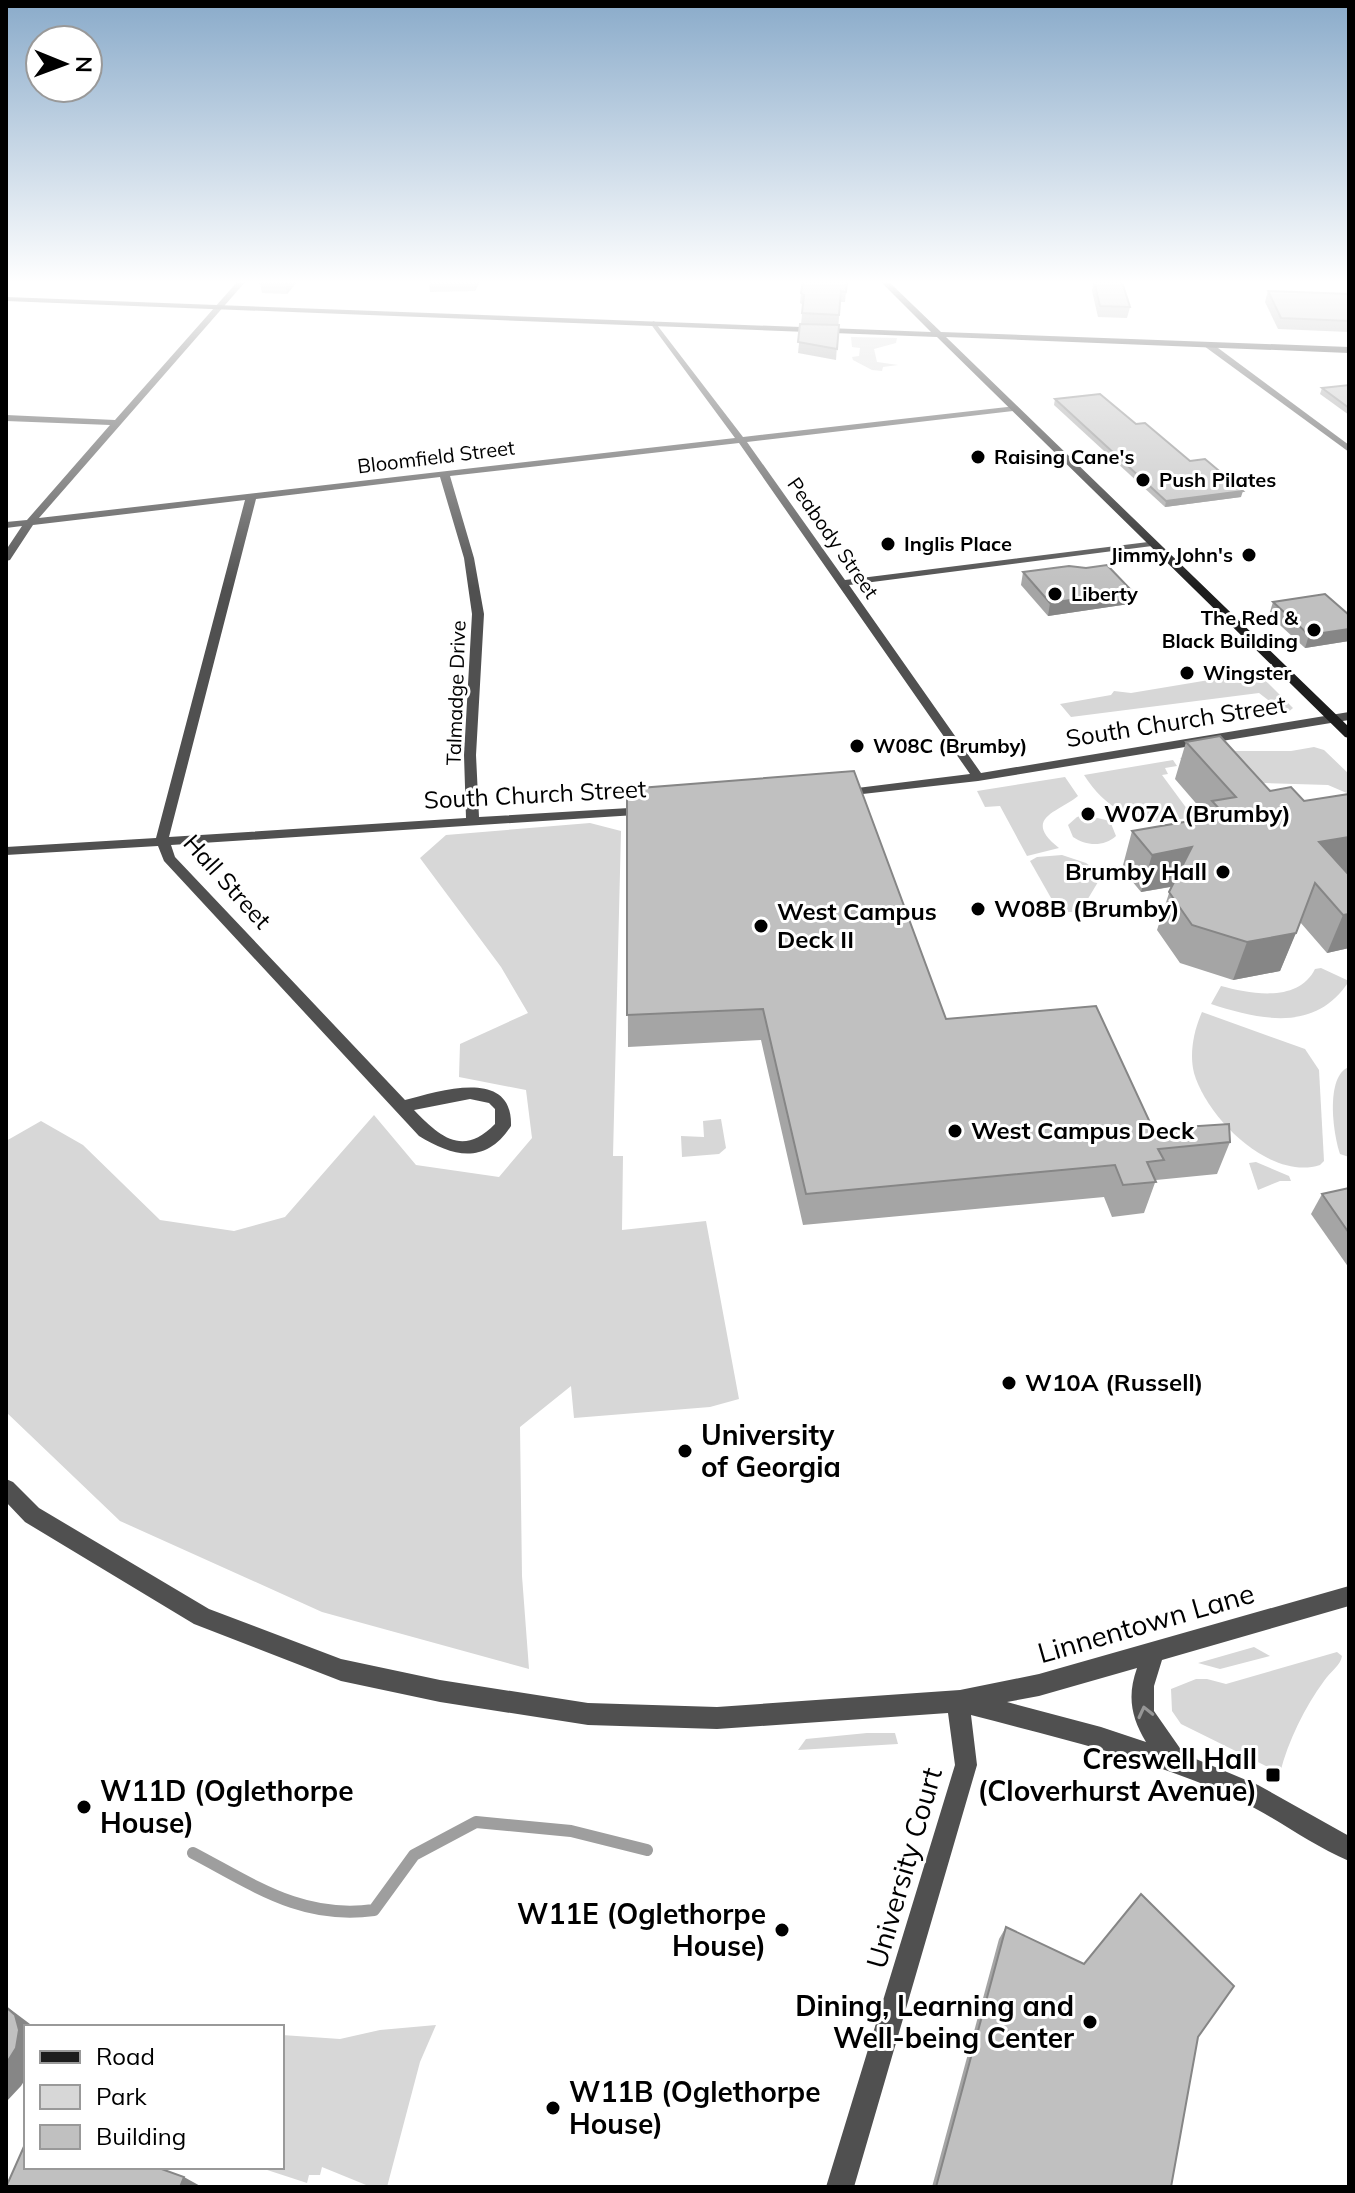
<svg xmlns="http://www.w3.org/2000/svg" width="1355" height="2193" font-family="Mulish,sans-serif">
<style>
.green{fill:#d7d7d7}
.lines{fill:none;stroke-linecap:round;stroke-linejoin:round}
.stream{stroke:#9e9e9e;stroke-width:12}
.minor{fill:#505050;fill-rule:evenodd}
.secondary{fill:#1d1d1d;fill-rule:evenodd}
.wall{fill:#a5a5a5}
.shaded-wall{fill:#868686}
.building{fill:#c0c0c0;stroke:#868686;stroke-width:2}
.oneway{stroke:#969696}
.poi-dot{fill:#000;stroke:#fff;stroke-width:3}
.labels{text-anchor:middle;stroke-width:6;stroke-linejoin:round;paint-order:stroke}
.far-street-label{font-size:20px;fill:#000;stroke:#fff}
.far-poi-label{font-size:20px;font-weight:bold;fill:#000;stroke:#fff;text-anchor:start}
.street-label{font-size:24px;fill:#000;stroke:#fff}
.poi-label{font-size:24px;font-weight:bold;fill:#000;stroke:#fff;text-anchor:start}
.near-poi-label{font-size:28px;font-weight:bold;fill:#000;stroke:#fff;text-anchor:start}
.near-street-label{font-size:28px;fill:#000;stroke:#fff}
</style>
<rect width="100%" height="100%" fill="#fff"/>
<!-- green -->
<g class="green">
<path d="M851 337 897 338 896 343 874 349 877 362 898 365 883 367 882 371 872 370 853 360 852 357 859 356 860 348 852 347Z"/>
<path d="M1245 674H1259L1293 708 1286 714 1259 693 1071 717 1060 704 1111 695 1114 691 1131 693Z"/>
<path d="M1314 747 1324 750 1349 774V794L1328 785 1264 783 1185 764 1180 758 1222 751H1291Z"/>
<path d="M1173 760 1177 766 1165 768 1168 774 1162 775 1193 817C1145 826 1112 818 1084 775Z"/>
<path d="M1065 777 1078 796C1059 812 1021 818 1059 848L1027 856 1000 806 985 807 977 791Z"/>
<path d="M1085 815 1110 821 1116 836C1104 847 1086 846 1073 837L1068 825 1077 817Z"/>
<path d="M590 823 621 831 613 1156H623L622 1230 706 1221 739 1399 710 1407 574 1418 571 1386 520 1427 522 1576 529 1669 322 1612 120 1521 6 1412V1141L41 1121 83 1145 160 1220 234 1231 285 1217 374 1115 416 1165 499 1177 532 1138 526 1090 459 1077 460 1044 528 1013 501 967 420 858 446 835Z"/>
<path d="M1062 855 1086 863 1097 871 1098 882 1080 912H1059L1030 861 1037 857Z"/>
<path d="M1321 968 1349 981C1316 1033 1260 1020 1211 1004L1221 986C1251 994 1298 1003 1315 969Z"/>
<path d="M1202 1012 1305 1049 1319 1070 1324 1161 1320 1165C1270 1181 1207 1118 1194 1073 1189 1053 1194 1030 1202 1012Z"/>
<path d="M1349 1067V1157L1340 1154C1333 1134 1325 1076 1349 1067Z"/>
<path d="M721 1119 726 1148 719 1154 682 1157 681 1136 704 1137 703 1121Z"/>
<path d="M1256 1162 1289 1176 1291 1181H1280L1258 1190 1249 1163Z"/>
<path d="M1254 1647 1270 1656 1220 1669 1198 1663Z"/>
<path d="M1337 1652 1342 1656C1341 1665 1330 1672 1324 1681 1305 1707 1288 1741 1280 1773L1181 1724 1172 1711 1171 1689 1196 1679H1207L1226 1684Z"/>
<path d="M867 1733H895L898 1744 798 1750 806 1739Z"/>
<path d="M436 2025 420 2062 387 2187H371L322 2167 320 2175H309L307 2183 258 2167H282V2035L340 2039 380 2030Z"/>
</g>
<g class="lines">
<!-- stream -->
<path class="stream" d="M193 1853C254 1885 302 1920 374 1910L414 1855 476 1822 571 1831 647 1850"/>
<!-- minor -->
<g class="minor">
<path d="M238 281H246L39 518 735 438 650 323 654 321 743 437 1016 406V410L1013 411 747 442 845 580 1156 541 1157 543 1152 546 849 585 981 773 1349 712V720L978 781 836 797V791L841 790 970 774 739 443 450 476 474 558 484 614 476 755 479 817 646 807 653 811 651 814 171 845 175 857 405 1100C440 1091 513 1067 511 1126 486 1165 453 1157 419 1136L164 861 158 846 6 855V847L156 838 245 500 33 525 10 560 6 561V550L22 526 6 528V522L27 520 110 425 6 421V415L115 420ZM440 477 464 558 472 614 464 755 466 818 169 837 256 499ZM470 1099 489 1103 495 1109V1124C463 1157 440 1137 414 1110Z"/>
<path d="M1204 342H1210L1349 445V452L1204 346Z"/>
<path d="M6 1479 13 1482 39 1508 209 1609 341 1659 440 1680 588 1703 717 1707 960 1690 1039 1674 1349 1586V1606L1162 1660 1154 1686V1711L1184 1754 1258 1785 1349 1836V1861C1311 1845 1278 1819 1241 1801 1156 1760 1062 1739 971 1715L977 1765 854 2187H826L955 1765 948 1713 717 1729 588 1725 440 1702 341 1681 194 1624 25 1522 6 1502ZM1137 1668C1127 1696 1131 1717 1146 1742L1101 1727 1007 1702 1039 1696Z"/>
</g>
<!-- secondary -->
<path class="secondary" d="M880 281H888L941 332 1349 347V353L946 337 1349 727V738L1345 737 937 337 6 301V297L931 332Z"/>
</g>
<!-- wall -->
<g class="wall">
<path d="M298 281 287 294 262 293 260 283Z"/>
<path d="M429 281H480L475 291 430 292Z"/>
<path d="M847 281 845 302H840L836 360 798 353 803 305 800 303 801 293Z"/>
<path d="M1094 281 1130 307 1127 318 1098 317 1092 291Z"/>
<path d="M1268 291 1349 294V332L1278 329 1265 302Z"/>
<path d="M1349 385V415L1320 394 1322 388Z"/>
<path d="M1055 399 1136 424 1241 497 1165 507 1054 405Z"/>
<path d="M1023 572 1129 604 1048 616 1021 585Z"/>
<path d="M1273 602 1349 615V641L1305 648 1269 615Z"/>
<path d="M1186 742 1349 875V948L1327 953 1300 922 1280 971 1233 980 1180 963 1157 930 1171 887 1141 892 1122 869 1132 831 1207 818V816L1175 779Z"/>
<path d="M627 789 946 1019 1153 1129 1230 1142 1217 1174 1156 1180 1144 1213 1112 1217 1104 1197 803 1225 761 1040 628 1047Z"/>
<path d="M1349 1188V1268L1311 1214 1322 1194Z"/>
<path d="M1006 1927 1198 2037 1171 2187H932L999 1939Z"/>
</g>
<!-- shaded-wall -->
<g class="shaded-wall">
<path d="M288 281H298L287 294 285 283Z"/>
<path d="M474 281H480L475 291Z"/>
<path d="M1243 491 1241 497 1165 507 1166 501Z"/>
<path d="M1132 591 1129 604 1048 616 1050 603Z"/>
<path d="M1349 629V641L1305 648 1309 635Z"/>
<path d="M1349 837V872L1304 880 1319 842Z"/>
<path d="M1192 847 1180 885 1141 892 1152 855Z"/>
<path d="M1349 914V948L1327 953 1343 915Z"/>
<path d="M1296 933 1280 971 1233 980 1247 942Z"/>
<path d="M6 2006 34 2027H26V2078L21 2086 6 2102Z"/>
<path d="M184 2177 202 2187H180Z"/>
</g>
<!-- building -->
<g class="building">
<path d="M261 281H288L285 283H260Z"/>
<path d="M803 281H847L846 292 841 291 839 315 802 313 804 295 801 293Z"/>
<path d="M1094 281 1122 282 1130 307 1100 306Z"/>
<path d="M1268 291 1349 294V321L1281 318Z"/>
<path d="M800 324 839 325 837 349 798 342Z"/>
<path d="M1349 385V408L1322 388Z"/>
<path d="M1100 394 1136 424 1145 423 1190 461 1205 459 1243 491 1166 501 1055 399Z"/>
<path d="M1107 565 1132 591 1050 603 1023 572 1069 566 1086 568Z"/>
<path d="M1325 594 1349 615V629L1309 635 1273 602Z"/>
<path d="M1220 736 1270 791 1291 787 1304 801 1349 794V837L1319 842 1349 875V914L1343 915 1315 883 1296 933 1247 942 1192 925 1169 892 1192 847 1152 855 1132 831 1225 815 1212 801 1236 797 1186 742Z"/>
<path d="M854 771 946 1019 1096 1006 1153 1129 1229 1124 1230 1142 1158 1149 1164 1160 1147 1162 1156 1182 1123 1185 1115 1165 806 1194 763 1009 627 1015V789Z"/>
<path d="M1349 1188V1233L1322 1194Z"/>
<path d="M1141 1894 1234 1986 1198 2037 1171 2187H936L1006 1927 1084 1964Z"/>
<path d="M6 2007 15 2015 19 2030 16 2048 6 2064Z"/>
<path d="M26 2142V2167H156L184 2177 180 2187H6Z"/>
</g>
<!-- one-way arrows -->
<defs><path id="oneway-chevron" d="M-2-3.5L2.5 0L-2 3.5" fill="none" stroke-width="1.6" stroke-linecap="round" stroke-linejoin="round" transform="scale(2)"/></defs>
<use class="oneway" href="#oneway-chevron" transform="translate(1145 1712) rotate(-103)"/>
<!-- sky -->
<linearGradient id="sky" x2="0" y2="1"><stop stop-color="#8aabca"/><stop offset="0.48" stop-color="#fff"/><stop offset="1" stop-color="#fff" stop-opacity="0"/></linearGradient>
<rect width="1355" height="588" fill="url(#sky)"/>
<!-- markers -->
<g class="poi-dot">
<circle cx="978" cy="457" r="8"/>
<circle cx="1143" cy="480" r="8"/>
<circle cx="888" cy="544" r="8"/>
<circle cx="1249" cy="555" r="8"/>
<circle cx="1055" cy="594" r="8"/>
<circle cx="1314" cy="630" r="8"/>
<circle cx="1187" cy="673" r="8"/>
<circle cx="857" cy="746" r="8"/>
<circle cx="1088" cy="814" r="8"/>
<circle cx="1223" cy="872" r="8"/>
<circle cx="978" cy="909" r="8"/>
<circle cx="761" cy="926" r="8"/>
<circle cx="955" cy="1131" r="8"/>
<circle cx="1009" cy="1383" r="8"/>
<circle cx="685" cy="1451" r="8"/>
<rect x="1265" y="1767" width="16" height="16" rx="4"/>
<circle cx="84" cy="1807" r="8"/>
<circle cx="782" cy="1930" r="8"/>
<circle cx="1090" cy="2022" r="8"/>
<circle cx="553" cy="2108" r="8"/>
</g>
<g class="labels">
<!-- far-street labels -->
<g class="far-street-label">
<text transform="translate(436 457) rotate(-7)" y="7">Bloomfield Street</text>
<text transform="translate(833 538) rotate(55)" y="7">Peabody Street</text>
<text transform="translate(456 693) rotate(-88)" y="7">Talmadge Drive</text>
</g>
<!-- far-poi labels -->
<g class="far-poi-label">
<text x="994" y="464">Raising Cane's</text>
<text x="1159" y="487">Push Pilates</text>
<text x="904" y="551">Inglis Place</text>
<text x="1233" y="562" text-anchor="end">Jimmy John's</text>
<text x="1071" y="601">Liberty</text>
<text x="1298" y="625" text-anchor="end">The Red &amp;<tspan x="1298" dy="23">Black Building</tspan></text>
<text x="1203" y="680">Wingster</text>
<text x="873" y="753">W08C (Brumby)</text>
</g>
<!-- street labels -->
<g class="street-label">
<text transform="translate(1176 722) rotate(-9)" y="8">South Church Street</text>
<text transform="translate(535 795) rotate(-3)" y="8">South Church Street</text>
<text transform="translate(227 882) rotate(48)" y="8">Hall Street</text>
</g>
<!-- poi labels -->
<g class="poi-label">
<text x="1104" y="822">W07A (Brumby)</text>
<text x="1207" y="880" text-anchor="end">Brumby Hall</text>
<text x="994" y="917">W08B (Brumby)</text>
<text x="777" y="920">West Campus<tspan x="777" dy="28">Deck II</tspan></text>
<text x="971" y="1139">West Campus Deck</text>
<text x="1025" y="1391">W10A (Russell)</text>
</g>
<!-- near-poi labels -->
<g class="near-poi-label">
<text x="701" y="1445">University<tspan x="701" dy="32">of Georgia</tspan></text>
<text x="1257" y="1769" text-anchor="end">Creswell Hall<tspan x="1257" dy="32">(Cloverhurst Avenue)</tspan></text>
<text x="100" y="1801">W11D (Oglethorpe<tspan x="100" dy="32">House)</tspan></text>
<text x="766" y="1924" text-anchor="end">W11E (Oglethorpe<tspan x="766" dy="32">House)</tspan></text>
<text x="1074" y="2016" text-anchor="end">Dining, Learning and<tspan x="1074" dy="32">Well-being Center</tspan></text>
<text x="569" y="2102">W11B (Oglethorpe<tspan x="569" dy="32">House)</tspan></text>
</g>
<!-- near-street labels -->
<g class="near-street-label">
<text transform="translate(1146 1623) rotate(-16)" y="10">Linnentown Lane</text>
<text transform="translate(904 1868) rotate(-74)" y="10">University Court</text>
</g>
</g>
<!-- border -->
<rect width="1355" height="2193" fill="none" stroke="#000000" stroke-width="16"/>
<!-- legend -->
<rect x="24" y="2025" width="260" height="144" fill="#ffffff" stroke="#999999" stroke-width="2"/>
<rect x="40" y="2051" width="40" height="12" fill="#1d1d1d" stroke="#999999" stroke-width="2"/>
<text x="96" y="2065" font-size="24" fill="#000000">Road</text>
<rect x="40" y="2085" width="40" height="24" fill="#d7d7d7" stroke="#999999" stroke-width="2"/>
<text x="96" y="2105" font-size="24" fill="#000000">Park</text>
<rect x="40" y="2125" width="40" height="24" fill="#c0c0c0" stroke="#999999" stroke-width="2"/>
<text x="96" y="2145" font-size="24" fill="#000000">Building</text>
<!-- north arrow -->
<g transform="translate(64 64) rotate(91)"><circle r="38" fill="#ffffff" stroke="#999999" stroke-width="2"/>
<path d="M0-6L14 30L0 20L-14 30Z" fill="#000000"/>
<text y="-12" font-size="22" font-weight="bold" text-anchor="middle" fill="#000000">N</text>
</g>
</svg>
